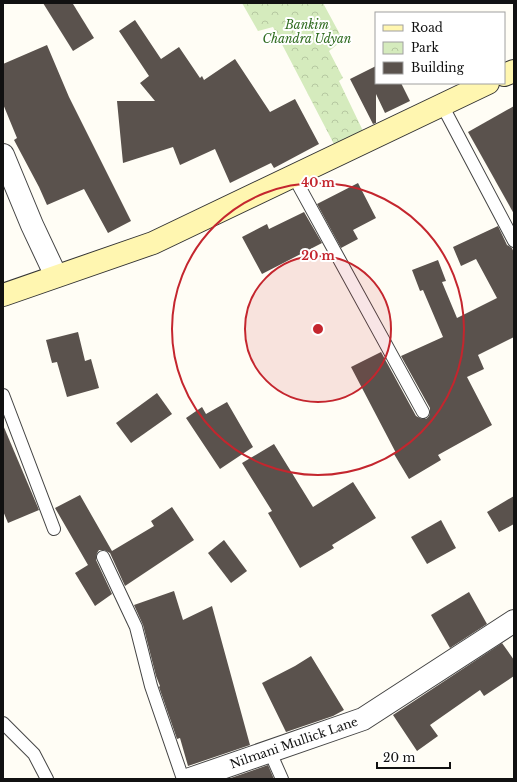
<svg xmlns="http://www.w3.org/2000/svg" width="517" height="782" font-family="'Libre Baskerville',serif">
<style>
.park{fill:url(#park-crowns)}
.building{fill:#5a524d}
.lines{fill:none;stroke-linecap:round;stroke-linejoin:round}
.lane-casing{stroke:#444;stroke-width:14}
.street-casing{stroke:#444;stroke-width:24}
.secondary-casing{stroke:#333;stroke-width:24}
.lane{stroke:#fff;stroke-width:12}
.street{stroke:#fff;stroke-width:22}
.secondary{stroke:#fff6b0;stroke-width:22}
.ring{fill:none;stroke:#c4262e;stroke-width:2}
.labels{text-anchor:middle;stroke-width:4;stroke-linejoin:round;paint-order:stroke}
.park-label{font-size:12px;font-style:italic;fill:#2f6b1f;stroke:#fff}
.street-label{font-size:12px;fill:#111;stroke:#fff}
.centre{fill:#c4262e;stroke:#fff;stroke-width:2}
.ring-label{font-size:12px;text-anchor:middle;font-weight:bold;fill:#c4262e;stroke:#fff;stroke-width:4;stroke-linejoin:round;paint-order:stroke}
</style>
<defs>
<pattern id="park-crowns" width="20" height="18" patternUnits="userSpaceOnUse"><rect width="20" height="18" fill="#d5ebbd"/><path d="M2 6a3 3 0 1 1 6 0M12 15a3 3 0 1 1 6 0" fill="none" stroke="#b6c8a1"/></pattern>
</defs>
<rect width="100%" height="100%" fill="#fffdf5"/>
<!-- park -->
<path class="park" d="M242 3H323L343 40 329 51 343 78 339 81 364 133 336 148 273 27 258 31Z"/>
<!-- building -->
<g class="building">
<path d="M43 3 73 4 94 38 73 51Z"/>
<path d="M135 20 161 59 179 47 200 78 202 76 204 80 235 59 270 112 295 99 319 144 274 168 271 163 230 183 215 149 180 165 173 147 123 163 117 101H155L140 83 149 76 119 31Z"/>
<path d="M47 45 69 97 131 221 108 233 84 189 47 205 39 187 14 140 17 138 3 104V64Z"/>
<path d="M376 66V83H401L410 101 385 113 376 94V123L373 124 350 79Z"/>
<path d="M514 106V214L468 132Z"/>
<path d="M358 183 376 218 353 230 358 239 341 248 317 204Z"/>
<path d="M304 212 322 243 262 274 242 237 267 224 269 229Z"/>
<path d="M498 226 507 245 512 248 514 253V337L478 355 484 369 467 377 492 425 438 455 441 460 409 479 394 454 396 453 351 367 381 352 416 416 422 419H426L429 416 430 413V408L401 356 443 337 423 290 420 291 412 270 438 260 446 281 442 282 457 318 497 298 476 259 461 266 453 247Z"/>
<path d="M78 332 85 361 91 359 99 388 67 397 57 362 52 363 46 340Z"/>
<path d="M157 393 172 414 131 443 116 423Z"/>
<path d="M227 402 253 447 220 469 186 418 202 407 206 414Z"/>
<path d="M3 425 39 510 8 523 3 511Z"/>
<path d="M274 444 313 507 353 482 376 518 332 545 334 548 300 568 268 513 272 511 242 463Z"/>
<path d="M80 495 112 551 154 526 151 521 172 507 194 540 125 586 110 553 104 550H99L97 553 96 560 112 594 95 606 75 573 88 565 55 508Z"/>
<path d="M514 496V524L499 532 487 512Z"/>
<path d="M441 520 456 548 427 564 411 537Z"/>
<path d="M224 540 247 571 231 583 208 553Z"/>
<path d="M174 591 183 620 212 606 250 745 188 766 180 738 177 739 159 687 160 686 156 676 143 625 134 605Z"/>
<path d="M469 592 487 624 450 648 431 615Z"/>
<path d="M502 643 514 660V676L484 696 480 690 430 725 438 736 417 751 393 715Z"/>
<path d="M311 656 344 710 333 716 286 732 262 683 295 666Z"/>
<path d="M268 765 274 779H228Z"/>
</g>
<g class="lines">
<!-- lane casing -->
<g class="lane-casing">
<g id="lane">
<path d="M442 105 514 241"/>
<path d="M294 177 423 412"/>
<path d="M3 395 54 529"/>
<path d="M103 557 136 627 151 686 183 779"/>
<path d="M3 723 34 754 47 779"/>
<path d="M270 752 282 779"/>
</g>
</g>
<!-- street casing -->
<g class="street-casing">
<g id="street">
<path d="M3 155 32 225 56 276"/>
<path d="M190 779 363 719 514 621"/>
</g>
</g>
<!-- secondary casing -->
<g class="secondary-casing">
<g id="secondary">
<path d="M504 75 514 71"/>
<path d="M3 295 153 243 488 83"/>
</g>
</g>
<!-- lane -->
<use href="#lane" class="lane"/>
<!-- street -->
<use href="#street" class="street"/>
<!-- secondary -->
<use href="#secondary" class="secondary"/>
</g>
<!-- distance rings -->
<circle cx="318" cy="329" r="73" fill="#c4262e" fill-opacity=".12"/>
<g class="ring">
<circle cx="318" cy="329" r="73"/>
<circle cx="318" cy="329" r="146"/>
</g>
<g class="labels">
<!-- park labels -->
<g class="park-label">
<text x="307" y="29">Bankim<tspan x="307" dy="14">Chandra Udyan</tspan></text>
</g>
<!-- street labels -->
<g class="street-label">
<text transform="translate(294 743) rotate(-19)" y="4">Nilmani Mullick Lane</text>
</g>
</g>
<circle cx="318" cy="329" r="6" class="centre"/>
<g class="ring-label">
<text x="318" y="187">40 m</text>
<text x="318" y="260">20 m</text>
</g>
<!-- border -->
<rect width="517" height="782" fill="none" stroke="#111111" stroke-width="8"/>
<!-- legend -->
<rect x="375" y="12" width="130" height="72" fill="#ffffff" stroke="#a0a0a0"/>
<rect x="383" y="25" width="20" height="6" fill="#fff6b0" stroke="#a0a0a0"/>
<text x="411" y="32" font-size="12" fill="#111111">Road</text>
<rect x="383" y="42" width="20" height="12" fill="url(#park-crowns)" stroke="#a0a0a0"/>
<text x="411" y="52" font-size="12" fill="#111111">Park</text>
<rect x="383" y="62" width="20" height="12" fill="#5a524d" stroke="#a0a0a0"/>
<text x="411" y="72" font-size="12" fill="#111111">Building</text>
<!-- scale -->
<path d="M377 762v6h73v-6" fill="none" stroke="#111111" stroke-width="2"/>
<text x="383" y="762" font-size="12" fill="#111111" stroke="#ffffff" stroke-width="3" paint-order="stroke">20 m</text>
</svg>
